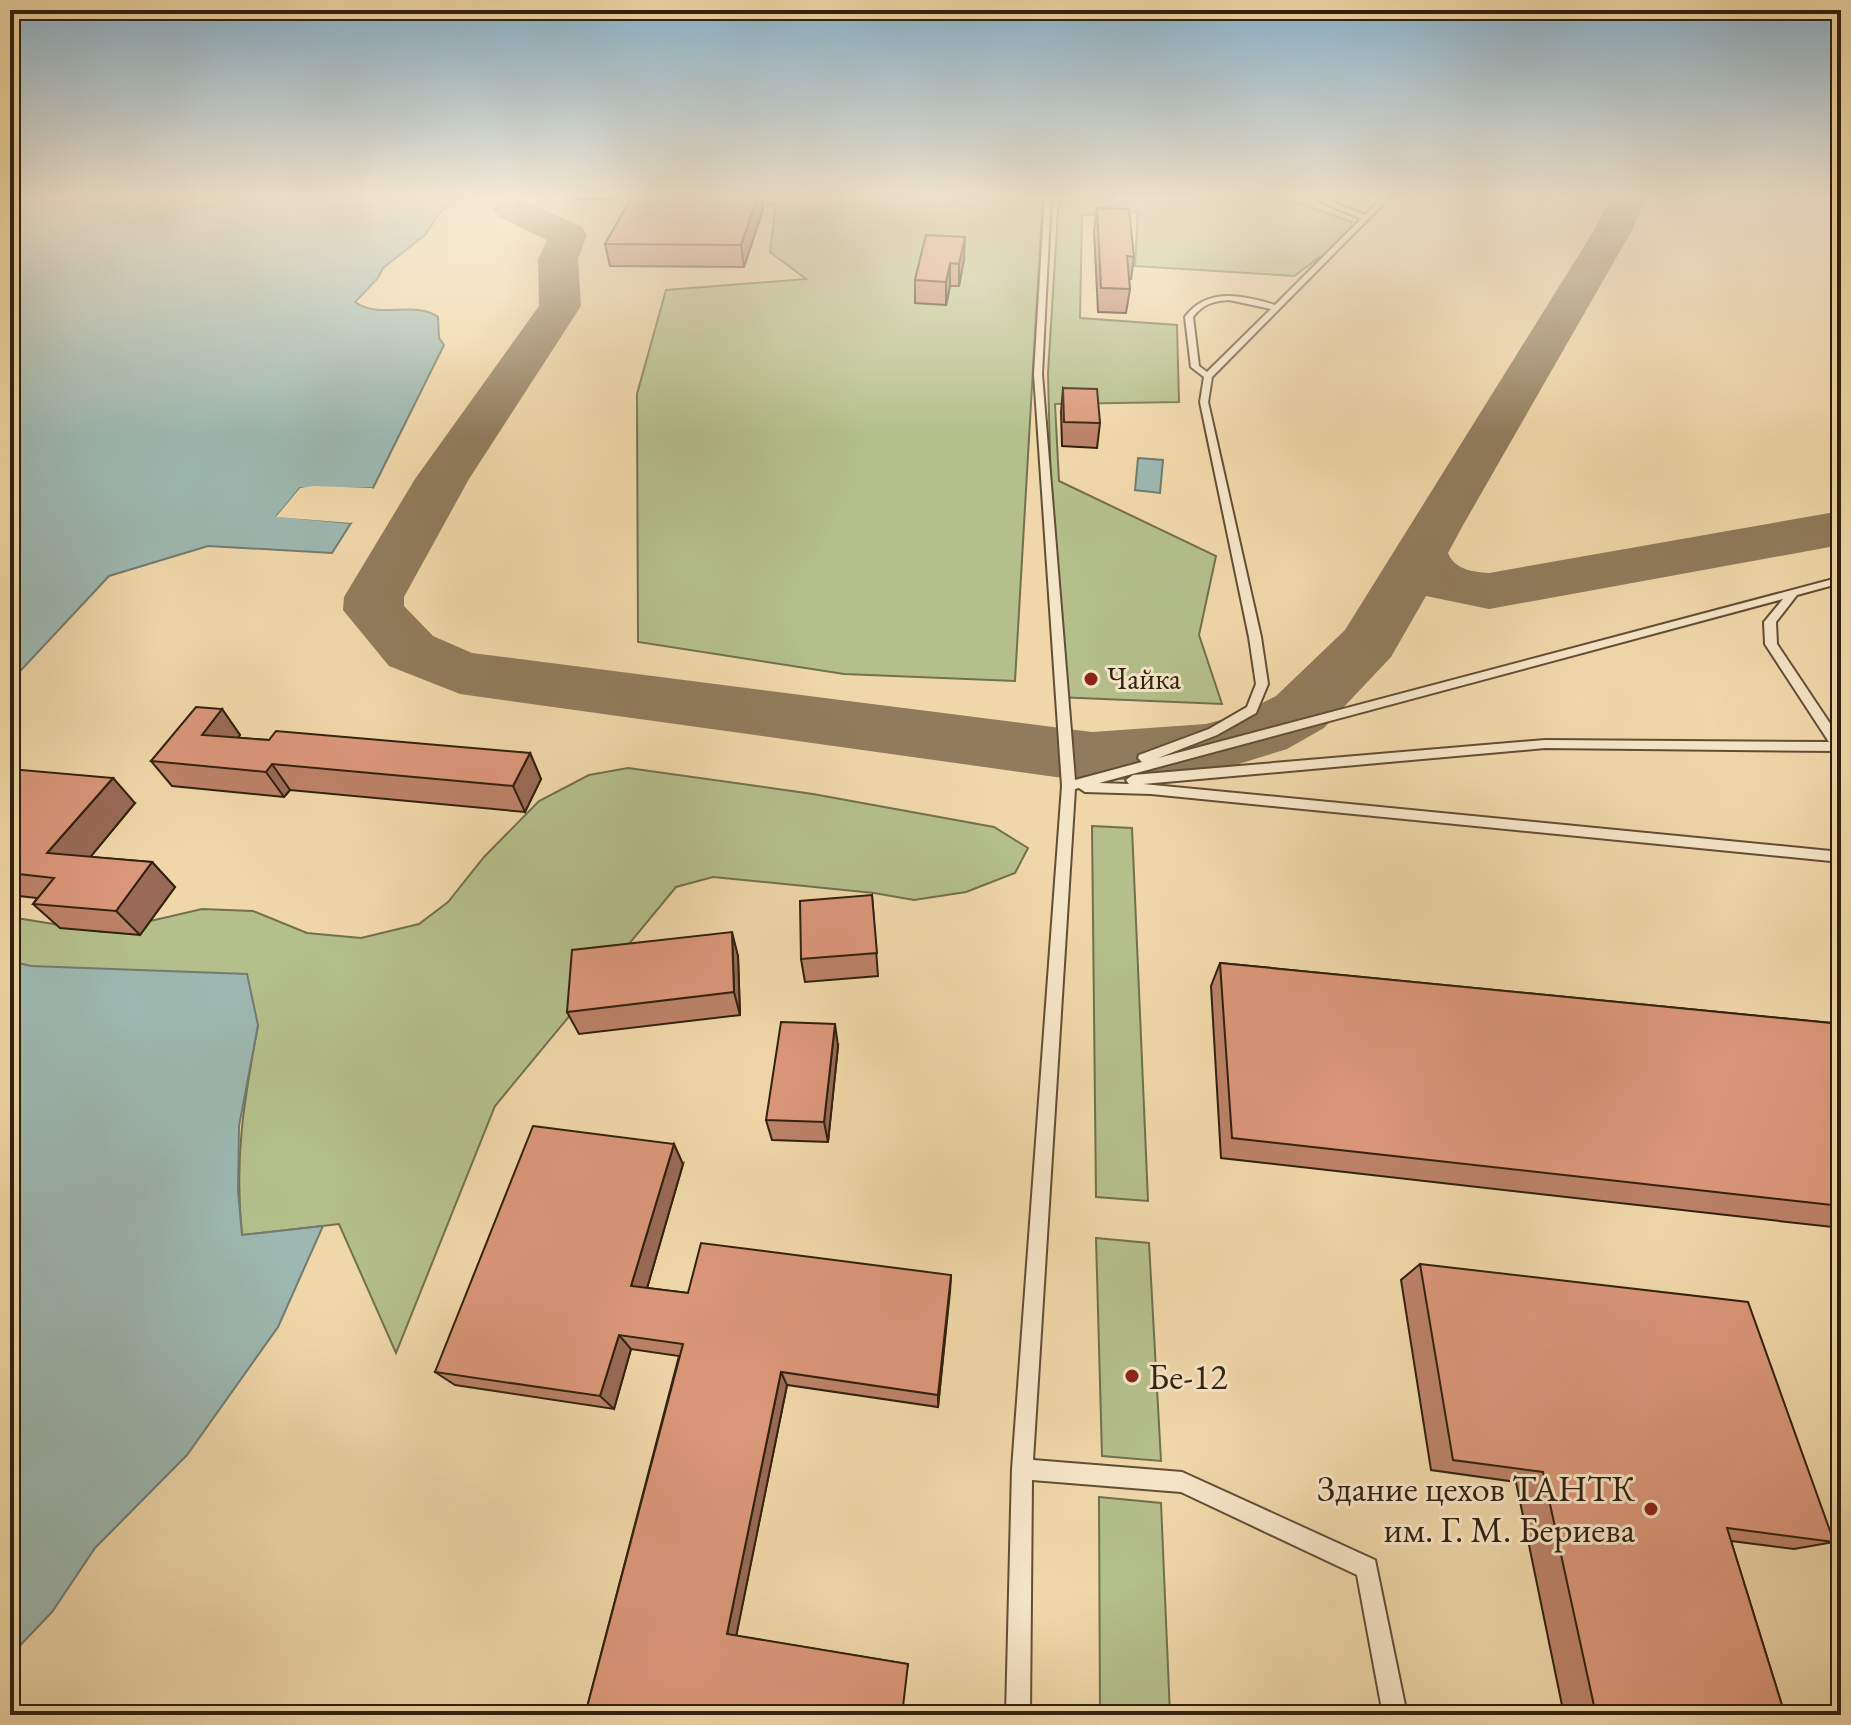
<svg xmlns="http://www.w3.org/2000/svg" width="1851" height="1725" font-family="'EB Garamond',serif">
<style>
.green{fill:#b4bf8c;stroke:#72704d;stroke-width:2}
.water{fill:#9db8b1;stroke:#727c70;stroke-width:2}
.pier{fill:#f0d7a9}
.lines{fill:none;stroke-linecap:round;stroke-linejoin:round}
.taxiway{fill:#907c5c;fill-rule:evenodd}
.lane-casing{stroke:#614e35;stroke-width:4}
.lane{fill:#f5e5c7;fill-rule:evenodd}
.wall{fill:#bc8269;stroke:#31210e;stroke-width:2}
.shaded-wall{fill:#996a55;stroke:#31210e;stroke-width:2}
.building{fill:#db977a;stroke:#31210e;stroke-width:2}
.poi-dot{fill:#8f2418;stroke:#f5e5c7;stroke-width:3}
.labels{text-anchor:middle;stroke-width:6;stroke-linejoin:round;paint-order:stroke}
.poi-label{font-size:30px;fill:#31210e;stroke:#f5e5c7;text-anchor:start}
.near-poi-label{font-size:36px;fill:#31210e;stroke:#f5e5c7;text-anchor:start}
</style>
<rect width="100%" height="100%" fill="#f0d7a9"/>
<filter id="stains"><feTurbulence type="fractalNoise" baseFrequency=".0025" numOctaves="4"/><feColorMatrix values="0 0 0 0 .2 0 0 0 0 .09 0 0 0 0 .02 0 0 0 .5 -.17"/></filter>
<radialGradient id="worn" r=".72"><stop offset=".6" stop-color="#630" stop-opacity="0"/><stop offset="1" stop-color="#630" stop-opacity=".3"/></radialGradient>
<!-- green -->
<g class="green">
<path d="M634 195H1043L1015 681 844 674 638 642 637 394 666 290 806 279 770 252 776 204 631 203Z"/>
<path d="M1059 195H1276L1352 222 1350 235 1294 276 1135 266 1138 212 1082 215 1080 318 1177 325 1179 402 1055 404 1059 481 1216 556 1199 635 1222 704 1056 697 1048 373Z"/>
<path d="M628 768 813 794 994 827 1028 848 1015 873 966 892 914 900 874 893 713 877 676 887 495 1106 396 1353 339 1224 242 1235C234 1158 244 1101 258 1025L10 961V917L103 932 202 909 253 911 307 933 361 938 419 924 448 902 484 857 539 801 589 775Z"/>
<path d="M1092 826 1132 828 1148 1201 1096 1197Z"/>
<path d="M1096 1238 1149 1243 1161 1461 1102 1456Z"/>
<path d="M1099 1497 1161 1503 1170 1715H1100Z"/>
</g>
<!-- water -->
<g class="water">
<path d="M10 195H466L441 211 425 235 383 268 378 278 355 302C380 320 414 300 438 317L439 338 444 345 373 488H300L277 516 351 523 332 553 208 546 109 576 10 682Z"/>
<path d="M1138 458 1163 460 1160 493 1135 490Z"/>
<path d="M10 961 31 966 247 974 258 1025 239 1126 238 1191 242 1235 323 1226 278 1327 187 1455 95 1548 52 1612 10 1656Z"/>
</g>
<!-- pier -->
<path class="pier" d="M313 486 373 488 370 492H302L284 514 353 520 351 523 276 517 300 488Z"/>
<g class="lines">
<!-- taxiway -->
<path class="taxiway" d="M1612 195H1648L1631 232 1462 527 1448 553C1455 570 1473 572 1489 573L1841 511V545L1489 609 1426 596 1391 657 1324 728 1287 749 1206 774 1092 782 460 694 389 666 343 610 344 597 415 479 539 306 538 259 547 240 499 217 493 209 499 201 512 198 525 201 582 227 587 235 578 259 581 306 469 479 404 597V606L433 636 472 653 1092 732 1206 724 1239 715 1276 696 1345 630 1593 232Z"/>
<!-- lane casing -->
<g class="lane-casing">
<path id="lane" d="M1045 195H1051L1042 374 1075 780 1142 762 1138 758 1139 755 1209 729 1247 707 1256 684 1249 637 1200 402 1204 377 1191 367 1185 317C1207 287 1243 295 1275 305L1361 219 1317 200 1316 195H1322V198L1365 215 1385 195H1392L1212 377 1208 402 1261 637 1268 684 1256 713 1217 735 1158 758 1841 577V583L1797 595 1776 622 1777 644 1841 740V755L1835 751 1545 748 1143 784 1841 852V862L1151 794 1085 792 1079 788 1075 789 1033 1460 1182 1472 1375 1560 1407 1715H1383L1357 1575 1181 1492 1032 1480 1030 1715H1006L1012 1469 1062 786 1034 374ZM1229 300 1271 309 1207 372 1199 366 1193 317C1203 304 1213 301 1229 300ZM1783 599 1764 622 1765 644 1829 742 1545 740 1133 775 1126 780 1129 784 1099 783Z"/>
</g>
<!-- lane -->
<use href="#lane" class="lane"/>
</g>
<!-- wall -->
<g class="wall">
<path d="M575 195H617L615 199H576Z"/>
<path d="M633 195H762L763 209 744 267 610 266 605 244Z"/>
<path d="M1097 208 1134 257 1131 279H1129L1130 289 1126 313 1098 312 1094 230Z"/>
<path d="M926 235 964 259 959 286H950L946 305 915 303V280Z"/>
<path d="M1063 388 1100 423 1097 448 1062 446 1061 412Z"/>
<path d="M222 709 240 735 238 738 269 740 530 753 541 779 525 812 290 790 284 797 172 786 151 761Z"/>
<path d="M10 769 135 803 90 857 152 862 175 887 140 935 60 928 33 904 37 898 10 895Z"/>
<path d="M872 895 878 976 805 982 801 959Z"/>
<path d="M738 956 740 1015 579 1034 567 1012Z"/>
<path d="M1220 963 1841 1024V1228L1221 1158 1211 986Z"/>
<path d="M838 1046 828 1142 772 1140 766 1120Z"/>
<path d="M683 1164 647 1288 688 1293 951 1275 938 1407 787 1385 736 1636 908 1664V1666L585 1715 679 1356 631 1349 614 1409 455 1385 435 1372Z"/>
<path d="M1420 1264 1834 1542 1794 1549 1731 1541 1785 1715H1564L1516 1482 1431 1470 1401 1280Z"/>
</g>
<!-- shaded-wall -->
<g class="shaded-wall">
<path d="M758 195H762L763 209 744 267 741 245Z"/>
<path d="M965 237 964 259 959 286V264Z"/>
<path d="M950 263V286L946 305V282Z"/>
<path d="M222 709 240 735 221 760 202 735Z"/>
<path d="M530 753 541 779 525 812 513 786Z"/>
<path d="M272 764 290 790 284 797 266 772Z"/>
<path d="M113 778 135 803 73 878 47 853Z"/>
<path d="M152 862 175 887 140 935 116 911Z"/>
<path d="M732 932 738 956 740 1015 734 992Z"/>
<path d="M835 1024 838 1046 828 1142 824 1122Z"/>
<path d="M674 1144 683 1164 643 1302 631 1286Z"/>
<path d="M951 1275 950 1292 938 1407V1395Z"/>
<path d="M619 1335 631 1349 614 1409 600 1396Z"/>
<path d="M781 1372 787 1385 736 1637 727 1634Z"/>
</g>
<!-- building -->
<g class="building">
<path d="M633 195H758L741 245 605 244Z"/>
<path d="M1097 208 1129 209 1134 257 1127 256 1130 289 1101 288Z"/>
<path d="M926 235 965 237 959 264 950 263 946 282 915 280Z"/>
<path d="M1063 388 1097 389 1100 423 1064 422Z"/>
<path d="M196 707 222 709 202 735 269 740 276 731 530 753 513 786 272 764 266 772 151 761Z"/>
<path d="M10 769 113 778 47 853 152 862 116 911 33 904 54 878 10 873Z"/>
<path d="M872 895 877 953 801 959 800 901Z"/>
<path d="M732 932 734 992 567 1012 572 950Z"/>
<path d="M1220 963 1841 1024V1206L1232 1138Z"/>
<path d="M781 1022 835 1024 824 1122 766 1120Z"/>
<path d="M533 1126 674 1144 631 1286 688 1293 701 1243 951 1275 938 1395 781 1372 727 1634 908 1664 902 1715H585L683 1344 619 1335 600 1396 435 1372Z"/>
<path d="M1420 1264 1748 1302 1834 1542 1727 1528 1785 1715H1596L1543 1472 1453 1460Z"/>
</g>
<!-- sky -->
<linearGradient id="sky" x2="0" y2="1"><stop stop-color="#8ab6d2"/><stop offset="0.45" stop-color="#f8edd8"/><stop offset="1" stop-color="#f8edd8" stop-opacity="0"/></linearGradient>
<rect width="1851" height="436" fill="url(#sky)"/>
<!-- markers -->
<g class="poi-dot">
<circle cx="1091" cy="679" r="8"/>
<circle cx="1132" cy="1376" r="8"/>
<circle cx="1651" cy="1509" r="8"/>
</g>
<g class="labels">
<!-- poi labels -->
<g class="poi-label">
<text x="1107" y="689">Чайка</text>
</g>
<!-- near-poi labels -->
<g class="near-poi-label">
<text x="1148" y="1389">Бе-12</text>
<text x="1635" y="1501" text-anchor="end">Здание цехов ТАНТК<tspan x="1635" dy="41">им. Г. М. Бериева</tspan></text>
</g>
</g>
<!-- margin -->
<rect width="1851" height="1725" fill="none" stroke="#f0d7a9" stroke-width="40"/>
<rect x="12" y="12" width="1827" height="1701" fill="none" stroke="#31210e" stroke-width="4"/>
<rect x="20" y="20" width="1811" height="1685" fill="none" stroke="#31210e" stroke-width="2"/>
<rect width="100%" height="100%" filter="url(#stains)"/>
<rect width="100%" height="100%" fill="url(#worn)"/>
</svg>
